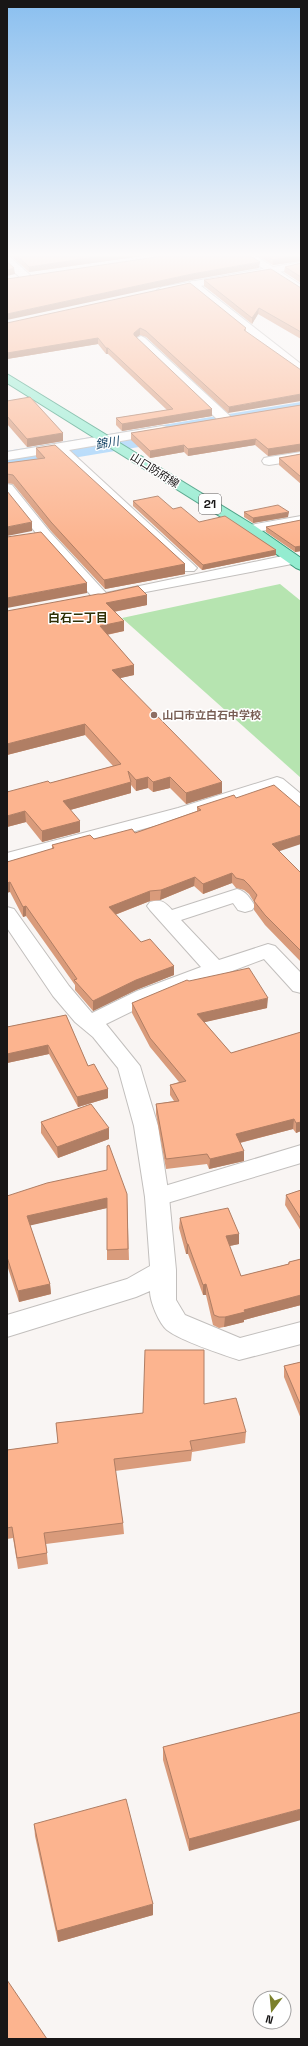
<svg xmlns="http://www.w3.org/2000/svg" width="308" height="2046" font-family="'Space Grotesk','Noto Sans JP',sans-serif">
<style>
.green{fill:#b6e4b0}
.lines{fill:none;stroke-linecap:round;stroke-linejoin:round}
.river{fill:#9ed0fa;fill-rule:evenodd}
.minor-casing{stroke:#c2bfbd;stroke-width:2}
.tertiary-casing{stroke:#c2bfbd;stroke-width:2}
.secondary-casing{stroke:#c2bfbd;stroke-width:2}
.primary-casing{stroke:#3a997a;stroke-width:2}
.minor{fill:#fff;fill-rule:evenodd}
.tertiary{fill:#fff;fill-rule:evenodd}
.secondary{fill:#fff;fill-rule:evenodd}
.primary{fill:#94ecd0;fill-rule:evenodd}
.wall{fill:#d99b7b}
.shaded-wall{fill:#b07e64}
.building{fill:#fcb48f;stroke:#b07e64}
.education-dot{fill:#8d6e63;stroke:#fff;stroke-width:1.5}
.labels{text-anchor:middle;stroke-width:3;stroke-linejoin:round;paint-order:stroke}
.far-street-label{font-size:11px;fill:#181616;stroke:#fff}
.far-education-label{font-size:11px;font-weight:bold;fill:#785e54;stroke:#fff;text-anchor:start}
.far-water-label{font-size:12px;font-style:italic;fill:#154466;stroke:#fff}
.shield{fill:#fff;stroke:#5d5c5c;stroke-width:1}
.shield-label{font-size:12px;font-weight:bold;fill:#181616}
.far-neighbourhood-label{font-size:12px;font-weight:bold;fill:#2e3006;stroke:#fff}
</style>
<rect width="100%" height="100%" fill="#f9f5f3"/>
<!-- green -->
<path class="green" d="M280 584 301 601V778L122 618Z"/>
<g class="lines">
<!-- river -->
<path class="river" d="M301 402V420L7 469V451Z"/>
<!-- minor casing -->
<g class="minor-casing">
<g id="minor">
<path d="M244 256H256L301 285V293Z"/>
<path d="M7 257 11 258 30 275 31 277 30 279H22L7 266Z"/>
<path d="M192 281 196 282 301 364V374L297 373 188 286 187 284Z"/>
<path d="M141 336 145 338 230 416 231 419 230 422H220L137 342 135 340 137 338Z"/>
<path d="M162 426 167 427 169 430 167 433 69 450 194 565 197 568 194 571H184L56 452 7 460V452Z"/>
<path d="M301 452V460L269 465 264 464 262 461 264 458 269 457Z"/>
<path d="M7 484 12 485 50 532 106 593 292 554 297 556 300 559 297 562 292 564 109 599 102 603 96 601 40 538 7 497Z"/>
<path d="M301 516V524L250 533 245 532 243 529 245 526 250 525Z"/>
<path d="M277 777 283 779 301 794V810L294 808 274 790 192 816 7 865V853L178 808Z"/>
<path d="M237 889C246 891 250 898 255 906L252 910 245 912 238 910 233 903 181 920 219 960 268 944 275 946 301 973V993L293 991 264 959 153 1001 106 1024 140 1066 158 1126 169 1197 176 1270V1300L185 1315 240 1338 301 1322V1344L239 1360C221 1354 181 1341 167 1330 159 1323 150 1302 150 1291L136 1297 7 1337V1315L127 1279 150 1266 145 1197 134 1126 118 1068 93 1037 75 1022 53 996 7 928V907L14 909 69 986 92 1013 137 991 201 967 150 910 147 906 150 902C161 899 165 902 172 910Z"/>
</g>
</g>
<!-- tertiary casing -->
<g class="tertiary-casing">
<path id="tertiary" d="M301 1145V1163L157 1206 148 1203 145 1197 148 1191Z"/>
</g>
<!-- secondary casing -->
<g class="secondary-casing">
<path id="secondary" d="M301 262V268L162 293 157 290 162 287Z"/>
</g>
<!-- primary casing -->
<g class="primary-casing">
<path id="primary" d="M7 374 255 526 301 558V570L296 568 245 532 7 383Z"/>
</g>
<!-- minor -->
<use href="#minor" class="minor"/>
<!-- tertiary -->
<use href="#tertiary" class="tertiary"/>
<!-- secondary -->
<use href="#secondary" class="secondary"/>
<!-- primary -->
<use href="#primary" class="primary"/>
</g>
<!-- wall -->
<g class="wall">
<path d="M8 256H142L29 272 12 257Z"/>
<path d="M258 256H301V261L273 265Z"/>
<path d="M301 263V283L284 272 285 267Z"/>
<path d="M204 280 301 288V339L258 314 252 324 204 286Z"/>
<path d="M7 323 246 328V331L228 413 146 337 140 335 136 337 212 416 122 431 116 425V418L167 410 108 354H106L98 344 7 359Z"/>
<path d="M7 401 63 441 27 447 7 424Z"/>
<path d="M301 405V451L268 456 255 445 188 456 184 452 150 458 131 440V433Z"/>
<path d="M36 448 185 564V574L105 589 51 531 13 484 7 483V463L38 459 36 457Z"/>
<path d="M301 454V484L279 465V458Z"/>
<path d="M133 501 173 509 199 522 276 550V555L202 570 133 506Z"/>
<path d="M244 512 288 517 253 523 244 517Z"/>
<path d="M301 520V551L295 552 266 532V527Z"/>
<path d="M102 594 147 595V605L114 612 124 621V631L107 635 134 665V675L120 678 222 793 186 804 170 788 153 792 148 788 136 791 131 785V793L70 810 80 832 42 842 26 822 7 827 50 783 113 766 85 735 7 755Z"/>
<path d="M197 807 279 851 301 873V962L265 925 254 910V902L249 894 244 890 236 888 232 883 203 894 194 886 160 900 150 901 115 915 141 942 174 966V975L136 990 93 1011 75 990V985L26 916 23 917 10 892 7 862 52 849V845L135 833 197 811Z"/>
<path d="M189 981 267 1008 204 1022 231 1053 301 1032V1131L296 1133 293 1129 240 1143 244 1161 209 1169 207 1164 166 1169 156 1114V1104L174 1101 170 1095V1085L179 1082 150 1047 132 1013V1003Z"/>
<path d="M66 1015 88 1066 108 1089V1098L78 1107 49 1054 7 1063V1027Z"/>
<path d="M41 1122 109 1139 58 1158 41 1133Z"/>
<path d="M301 1190V1231L285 1205 286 1195Z"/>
<path d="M127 1194 129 1260H107V1208L30 1225 50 1284 51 1294 19 1302 7 1265V1196Z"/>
<path d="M180 1218 239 1234V1244L229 1246 241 1276 288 1264 289 1262 301 1259V1305L244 1320V1322L224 1327 219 1328 213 1325 206 1295H203L188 1254H186L179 1228Z"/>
<path d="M301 1362V1419L284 1377V1366Z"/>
<path d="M204 1404 246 1432 245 1443 192 1452 191 1461 115 1471 123 1523 124 1534 46 1544 48 1564 18 1569 13 1538 7 1539V1450L58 1443 56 1423 143 1413Z"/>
<path d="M301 1712 189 1851 163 1760V1747Z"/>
<path d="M34 1824 153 1915 58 1942 35 1836Z"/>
</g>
<!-- shaded-wall -->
<g class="shaded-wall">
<path d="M102 256H142L29 272V267Z"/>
<path d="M295 256H301V261L273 265V260Z"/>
<path d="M260 262 259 268 192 280 7 320V314L192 274Z"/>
<path d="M14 268 15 274 7 276V270Z"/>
<path d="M259 308 258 314 252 324V318Z"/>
<path d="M140 328V335L134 339V333Z"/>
<path d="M98 338V344L7 359V353Z"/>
<rect x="106" y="348" width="2" height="6"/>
<path d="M301 394V401L228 413 229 407Z"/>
<path d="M212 409V416L122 431V424Z"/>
<path d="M63 433V441L27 447V439Z"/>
<path d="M256 439 255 445 188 456V449Z"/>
<path d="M301 444V451L268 456V449Z"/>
<path d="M184 445V452L150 458V451Z"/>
<path d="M289 512 288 517 253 523V518Z"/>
<path d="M32 522V531L7 536V527Z"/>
<path d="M301 546V551L295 552V547Z"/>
<path d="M276 550V555L202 570 203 565Z"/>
<path d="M185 564V574L105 589 104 580Z"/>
<path d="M87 583V593L7 608V598Z"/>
<path d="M147 595V605L107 613 106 603Z"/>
<path d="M124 621V631L100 636V626Z"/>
<path d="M134 665V675L112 680V670Z"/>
<path d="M85 724V735L7 755V744Z"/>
<path d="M148 777V788L136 791V780Z"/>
<path d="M170 777V788L153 792V782Z"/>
<path d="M131 782V793L63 812V801Z"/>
<path d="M222 782V793L186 804V793Z"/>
<path d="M25 811 26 822 7 827V816Z"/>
<path d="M80 821V832L42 842V831Z"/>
<path d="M301 835V844L271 854 272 844Z"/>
<path d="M232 873V883L203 894V884Z"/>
<path d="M195 877 194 886 160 900 161 890Z"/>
<path d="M10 882V892L7 893V883Z"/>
<path d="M150 891V901L109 917V907Z"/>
<path d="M26 906V916L23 917V907Z"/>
<path d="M174 966V975L136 990 93 1011V1001L136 980Z"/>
<path d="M268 998 267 1008 197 1024V1014Z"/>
<path d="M48 1045 49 1054 7 1063V1054Z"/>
<path d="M108 1089V1098L78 1107 77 1097Z"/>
<path d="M294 1119 293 1129 235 1144 236 1134Z"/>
<path d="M301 1122V1131L296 1133V1123Z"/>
<path d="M109 1128V1139L58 1158 57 1147Z"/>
<path d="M244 1151V1161L209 1169 210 1159Z"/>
<path d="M107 1198V1208L28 1226 27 1216Z"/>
<path d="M239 1234V1244L225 1247 226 1236Z"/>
<path d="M187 1244H188V1254H186Z"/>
<path d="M50 1284 51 1294 19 1302 18 1291Z"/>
<path d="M206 1284V1295H203V1285Z"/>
<path d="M301 1295V1305L244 1320V1322L224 1327 225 1317 244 1310Z"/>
<path d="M301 1809V1820L189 1851V1839Z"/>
<path d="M153 1904V1915L58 1942 57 1931Z"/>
</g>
<!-- building -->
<g class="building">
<path d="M17 256H102L29 267Z"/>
<path d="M163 256H250L260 262 192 274 7 314V279Z"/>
<path d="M268 256H295L273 260Z"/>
<path d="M7 262 14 268 7 270Z"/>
<path d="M301 263V277L285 267Z"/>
<path d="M271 269 301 288V332L259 308 252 318 204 280Z"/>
<path d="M190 283 246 328 244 330 301 370V394L229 407 146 331 140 328 134 333V335L212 409 122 424 116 418 173 409 108 348H106L98 338 7 353V323Z"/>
<path d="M30 397 63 433 27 439 7 416V401Z"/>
<path d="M301 405V444L268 449 256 439 188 449 184 445 150 451 131 433Z"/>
<path d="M55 445 185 564 104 580 51 522 13 475 7 474V463L45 458 36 448Z"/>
<path d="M301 454V477L279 458Z"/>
<path d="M7 491 32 522 7 527Z"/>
<path d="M158 496 173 509 181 507 199 522 225 516 276 550 203 565 133 501Z"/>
<path d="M278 505 289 512 253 518 244 512Z"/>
<path d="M301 520V546L295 547 266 527Z"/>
<path d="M41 532 87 583 7 598V537Z"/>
<path d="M138 586 147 595 106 603 124 621 100 626 134 665 112 670 222 782 186 793 170 777 153 782 148 777 136 780 128 771 131 782 63 801 80 821 42 831 25 811 7 816V792L48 781 50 783 121 764 85 724 7 744V611L98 594H102Z"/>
<path d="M274 785 301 808V835L272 844 301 873V951L265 915 254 901 257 895 249 885 244 880 236 878 232 873 203 884 195 877 161 890 150 891 109 907 141 942 150 939 174 966 136 980 93 1001 74 980 77 979 26 906 23 907 10 882 7 883V862L54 848 52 845 90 835 94 839 132 829 135 833 201 810 197 807 234 795 236 798Z"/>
<path d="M249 968 268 998 197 1014 231 1053 301 1032V1122L296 1123 294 1119 236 1134 244 1151 210 1159 207 1154 166 1159 156 1104 179 1101 170 1085 186 1081 150 1038 132 1003 187 980 189 981Z"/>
<path d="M66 1015 88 1066 94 1064 108 1089 77 1097 48 1045 7 1054V1027Z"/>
<path d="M91 1104 109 1128 57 1147 41 1122Z"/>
<path d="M109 1145 127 1194 128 1249 107 1250V1198L27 1216 50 1284 18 1291 7 1257V1196L47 1183 107 1170V1146Z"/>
<path d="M301 1190V1219L286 1195Z"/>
<path d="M228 1208 239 1234 226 1236 241 1276 289 1264V1262L301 1259V1295L244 1310 245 1312 225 1317H219L214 1315 206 1284 203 1285 188 1244H187L180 1218Z"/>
<path d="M145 1350H204V1404L236 1398 246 1432 190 1441 192 1450 114 1459 123 1523 44 1533 47 1553 17 1558 12 1527 7 1528V1450L58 1443 56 1423 143 1413Z"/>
<path d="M301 1362V1406L284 1366Z"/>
<path d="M301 1712V1809L189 1839 163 1747Z"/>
<path d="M126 1799 153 1904 57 1931 34 1824Z"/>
<path d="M7 1980 47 2039H7Z"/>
</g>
<!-- sky -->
<linearGradient id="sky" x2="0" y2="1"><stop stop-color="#8abfef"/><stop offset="0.47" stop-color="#fcfafa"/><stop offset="1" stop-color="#fcfafa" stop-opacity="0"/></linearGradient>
<rect width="308" height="542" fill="url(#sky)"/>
<!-- markers -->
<circle class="education-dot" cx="154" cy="715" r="4"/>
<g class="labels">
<!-- far-street labels -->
<g class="far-street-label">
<text transform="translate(155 470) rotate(32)" y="4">山口防府線</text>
</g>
<!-- far-education labels -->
<g class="far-education-label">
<text x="162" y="719">山口市立白石中学校</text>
</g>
<!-- far-water labels -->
<g class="far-water-label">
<text transform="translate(107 443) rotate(-10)" y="4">錦川</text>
</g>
<!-- shield labels -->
<rect class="shield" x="199" y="494" width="22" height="20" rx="3"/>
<g class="shield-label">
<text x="210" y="508">21</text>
</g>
<!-- far-neighbourhood labels -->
<g class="far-neighbourhood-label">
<text x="78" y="622">白石二丁目</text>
</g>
</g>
<!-- border -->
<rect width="308" height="2046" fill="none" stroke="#181616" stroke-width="16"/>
<!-- north arrow -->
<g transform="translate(272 2010) rotate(196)"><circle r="19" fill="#ffffff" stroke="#a3a2a2"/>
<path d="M0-3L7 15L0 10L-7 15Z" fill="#7b802b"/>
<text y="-6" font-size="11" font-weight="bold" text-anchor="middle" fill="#181616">N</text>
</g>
</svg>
